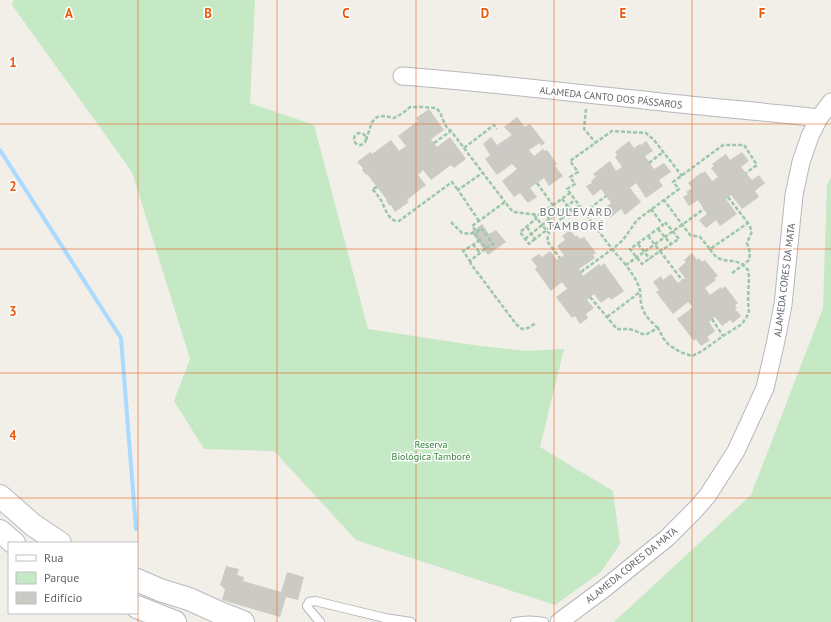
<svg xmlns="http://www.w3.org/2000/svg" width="831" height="622" font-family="'PT Sans',sans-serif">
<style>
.green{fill:#c5e8c5}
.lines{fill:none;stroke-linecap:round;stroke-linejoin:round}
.stream{stroke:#aadaff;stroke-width:4}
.building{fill:#cccac5}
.service-casing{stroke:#b5b8bc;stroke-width:10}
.minor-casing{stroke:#b5b8bc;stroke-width:19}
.secondary-casing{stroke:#b6babf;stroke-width:24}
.path{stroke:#9cc7a9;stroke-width:2.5;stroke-dasharray:4 2;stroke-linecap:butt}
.service{stroke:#fff;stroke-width:8}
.minor{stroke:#fff;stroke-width:17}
.secondary{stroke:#fff;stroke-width:22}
.grid{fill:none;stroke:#e8590c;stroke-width:1;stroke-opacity:0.55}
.labels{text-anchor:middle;stroke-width:3;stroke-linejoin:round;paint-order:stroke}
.street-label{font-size:10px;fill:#5f6368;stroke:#fff}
.park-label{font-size:10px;fill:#348238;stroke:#fff}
.quarter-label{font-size:12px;letter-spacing:1px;fill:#70757a;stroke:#fff}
.grid-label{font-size:13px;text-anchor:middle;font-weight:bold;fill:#e8590c;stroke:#fff;stroke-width:3;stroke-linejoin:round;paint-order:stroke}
</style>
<rect width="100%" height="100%" fill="#f1efe8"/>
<!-- green -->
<g class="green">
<path d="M13 0H255L250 103 314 125 368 329 480 346 527 351 564 349 540 447 613 491 620 544 601 572 555 605 356 540 274 451 204 449 174 401 190 359 132 172 12 5Z"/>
<path d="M831 177V622H614L751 495 823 308 827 185Z"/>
</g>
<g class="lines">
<!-- stream -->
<path class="stream" d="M0 150 121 338 136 529"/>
</g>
<!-- building -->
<g class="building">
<path d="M429 109 444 130 431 139 437 147 450 137 466 159 454 168 451 165 431 180 423 170 418 175 426 185 407 200 409 202 395 212 391 205 390 206 386 201 387 200 367 174 366 175 362 170 363 168 357 162 370 152 372 154 391 140 399 151 406 146 398 136 418 121 416 118Z"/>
<path d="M517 117 525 127 530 124 545 143 541 146 540 143 529 150 534 156 543 149 545 151 547 150 557 164 555 166 563 176 549 186 544 178 530 188 537 197 528 203 520 193 514 197 502 181 517 169 512 164 497 175 485 159 490 155 483 144 491 137 497 145 512 135 504 127Z"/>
<path d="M629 141 634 148 640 144 641 145 646 141 653 151 645 156 654 169 664 163 671 172 659 180 663 186 646 198 636 183 630 188 641 202 625 215 621 209 610 218 603 209 611 203 601 189 593 196 586 186 592 183 591 181 596 177 593 174 610 161 616 171 622 167 615 157 617 155 615 152Z"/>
<path d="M742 152 749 161 741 167 752 180 759 175 765 183 755 191 759 197 742 209 731 195 726 199 737 214 720 226 716 220 706 228 699 220 707 214 698 200 689 206 683 197 688 194 686 192 692 188 688 183 702 172 703 173 705 171 712 181 718 177 711 168 714 166 712 164 726 154 730 160Z"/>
<path d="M482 224 489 234 496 230 506 242 488 255 471 232Z"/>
<path d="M570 230 575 236H578L580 239 584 237 596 253 593 255 595 258 579 269 583 276 599 264 601 266 604 263 624 291 611 300 609 297 601 303 594 294 587 300 594 308 586 314 588 318 580 324 575 316 572 318 556 297 567 289 562 282 551 291 535 269 537 267 531 259 539 254 542 257 550 251 557 260 564 255 557 246 565 240 562 236Z"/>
<path d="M692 253 697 260 699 258 702 262 705 260 718 276 714 278 716 280 705 288 710 295 721 287 722 289 725 286 738 303 735 305 737 308 735 309 741 316 733 323 730 320 722 326 715 317 712 319 709 322 715 331 707 337 710 340 701 346 696 339 694 341 677 319 693 307 688 302 673 314 656 292 659 290 653 282 661 276 663 280 671 274 678 283 682 280 685 278 678 269 686 262 684 260Z"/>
<path d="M226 566 239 569 237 575 244 577 243 581 281 592 287 572 304 577 298 600 286 597 280 617 222 600 225 589 220 585Z"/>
</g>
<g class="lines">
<!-- service casing -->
<g class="service-casing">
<g id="service">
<path d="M320 622 309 609 307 606 309 602 315 601 385 618 411 622"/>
<path d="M515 622C525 620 534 620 544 622"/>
</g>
</g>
<!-- minor casing -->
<g class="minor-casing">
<g id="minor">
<path d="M402 76C483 82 563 92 644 100 702 107 761 111 819 118"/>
<path d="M559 622 605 588 667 538 694 511 708 495 736 451 765 388 775 345 783 305 794 195 801 162 810 136 819 118 831 102"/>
</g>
</g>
<!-- secondary casing -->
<g class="secondary-casing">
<g id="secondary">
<path d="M0 496 33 525 60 543"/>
<path d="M0 531 14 543"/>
<path d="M137 580 160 590 189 599 220 613 243 622"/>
<path d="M137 607 175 622"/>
</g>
</g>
<!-- path -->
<g class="path">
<path d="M586 109 584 129 596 143"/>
<circle cx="360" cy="139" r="6"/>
<path d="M366 140 372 122 377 117 384 116 394 118 403 113 410 107H423L436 108 440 112 443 120 447 128 451 131"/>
<path d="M434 143 451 131 505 202"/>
<path d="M464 148 494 125 497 129"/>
<path d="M649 163 663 152"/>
<path d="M537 183 562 218 580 205"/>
<path d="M377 187 372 189C376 193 378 196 381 200 385 207 388 222 399 221L452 182 458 190"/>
<path d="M728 197 748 223"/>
<path d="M562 199 572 211"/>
<path d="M651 209 663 225 630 249 642 264 660 251 682 280"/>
<path d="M544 212 553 225 562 218"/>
<path d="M585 212 606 196"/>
<path d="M534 215 542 225 575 200"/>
<path d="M479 221 458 190 482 173"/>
<path d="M451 222 462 233 470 234 474 232 486 248 493 244 481 228 477 232 472 226 505 202 513 212 539 215 570 193"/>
<path d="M527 227 535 239 553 225"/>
<path d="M658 229 671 244"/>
<path d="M648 236 660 251 679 239 666 223 663 225"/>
<path d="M525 239 542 225 549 233 547 241 560 258"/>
<path d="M535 239 529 244 520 232 537 218"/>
<path d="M480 240 463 251 470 261 486 248"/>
<path d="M473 244 480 253"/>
<path d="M638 244 650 259"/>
<path d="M710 249C719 266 733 257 743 265L731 274"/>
<path d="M470 261 471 264 516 324 522 329 528 328 536 323"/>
<path d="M626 265 612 249 567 189 575 184 570 177 578 172 570 161 612 131 646 133 654 140 682 176"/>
<path d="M581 272 615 247 623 240 637 220 679 189 673 182 723 145H744L757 165 746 173"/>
<path d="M590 297 617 329H629L636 331 642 334H647L658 328 663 338 669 345 680 352 692 356 702 351 726 334 742 324 749 313 748 301 749 277 748 270 743 265 749 260 750 253 747 243 752 231 748 223 710 249 700 237 690 235 664 200"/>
<path d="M607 317 640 292"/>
<path d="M712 319 723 336"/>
<path d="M658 328C650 321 643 314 641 303 640 297 641 292 639 287 636 279 631 272 626 265L704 209"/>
</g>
<!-- service -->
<use href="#service" class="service"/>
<!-- minor -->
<use href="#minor" class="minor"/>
<!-- secondary -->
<use href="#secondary" class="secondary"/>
</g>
<!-- grid -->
<path class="grid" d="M138 0V622M277 0V622M416 0V622M554 0V622M692 0V622M0 124H831M0 249H831M0 373H831M0 498H831"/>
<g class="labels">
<!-- street labels -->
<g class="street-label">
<text transform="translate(611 97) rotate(6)" y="4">ALAMEDA CANTO DOS PÁSSAROS</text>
<text transform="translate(784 280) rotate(-83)" y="4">ALAMEDA CORES DA MATA</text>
<text transform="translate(631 565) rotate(-39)" y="4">ALAMEDA CORES DA MATA</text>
</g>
<!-- park labels -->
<g class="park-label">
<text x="431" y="448">Reserva<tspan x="431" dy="12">Biológica Tamboré</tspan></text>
</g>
<!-- quarter labels -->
<g class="quarter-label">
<text x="576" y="216">BOULEVARD<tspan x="576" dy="14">TAMBORÉ</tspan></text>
</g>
</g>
<g class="grid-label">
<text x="69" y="18">A</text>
<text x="208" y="18">B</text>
<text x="346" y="18">C</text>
<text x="485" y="18">D</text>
<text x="623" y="18">E</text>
<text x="762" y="18">F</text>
<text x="13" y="67">1</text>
<text x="13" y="191">2</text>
<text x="13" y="316">3</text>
<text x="13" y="440">4</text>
</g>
<!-- legend -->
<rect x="8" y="542" width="130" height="72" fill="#ffffff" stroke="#bfc1c3"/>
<rect x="16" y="555" width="20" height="6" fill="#ffffff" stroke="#bfc1c3"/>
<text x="44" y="562" font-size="12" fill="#5f6368">Rua</text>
<rect x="16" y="572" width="20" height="12" fill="#c5e8c5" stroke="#bfc1c3"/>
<text x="44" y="582" font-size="12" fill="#5f6368">Parque</text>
<rect x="16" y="592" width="20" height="12" fill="#cccac5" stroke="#bfc1c3"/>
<text x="44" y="602" font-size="12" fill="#5f6368">Edifício</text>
</svg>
